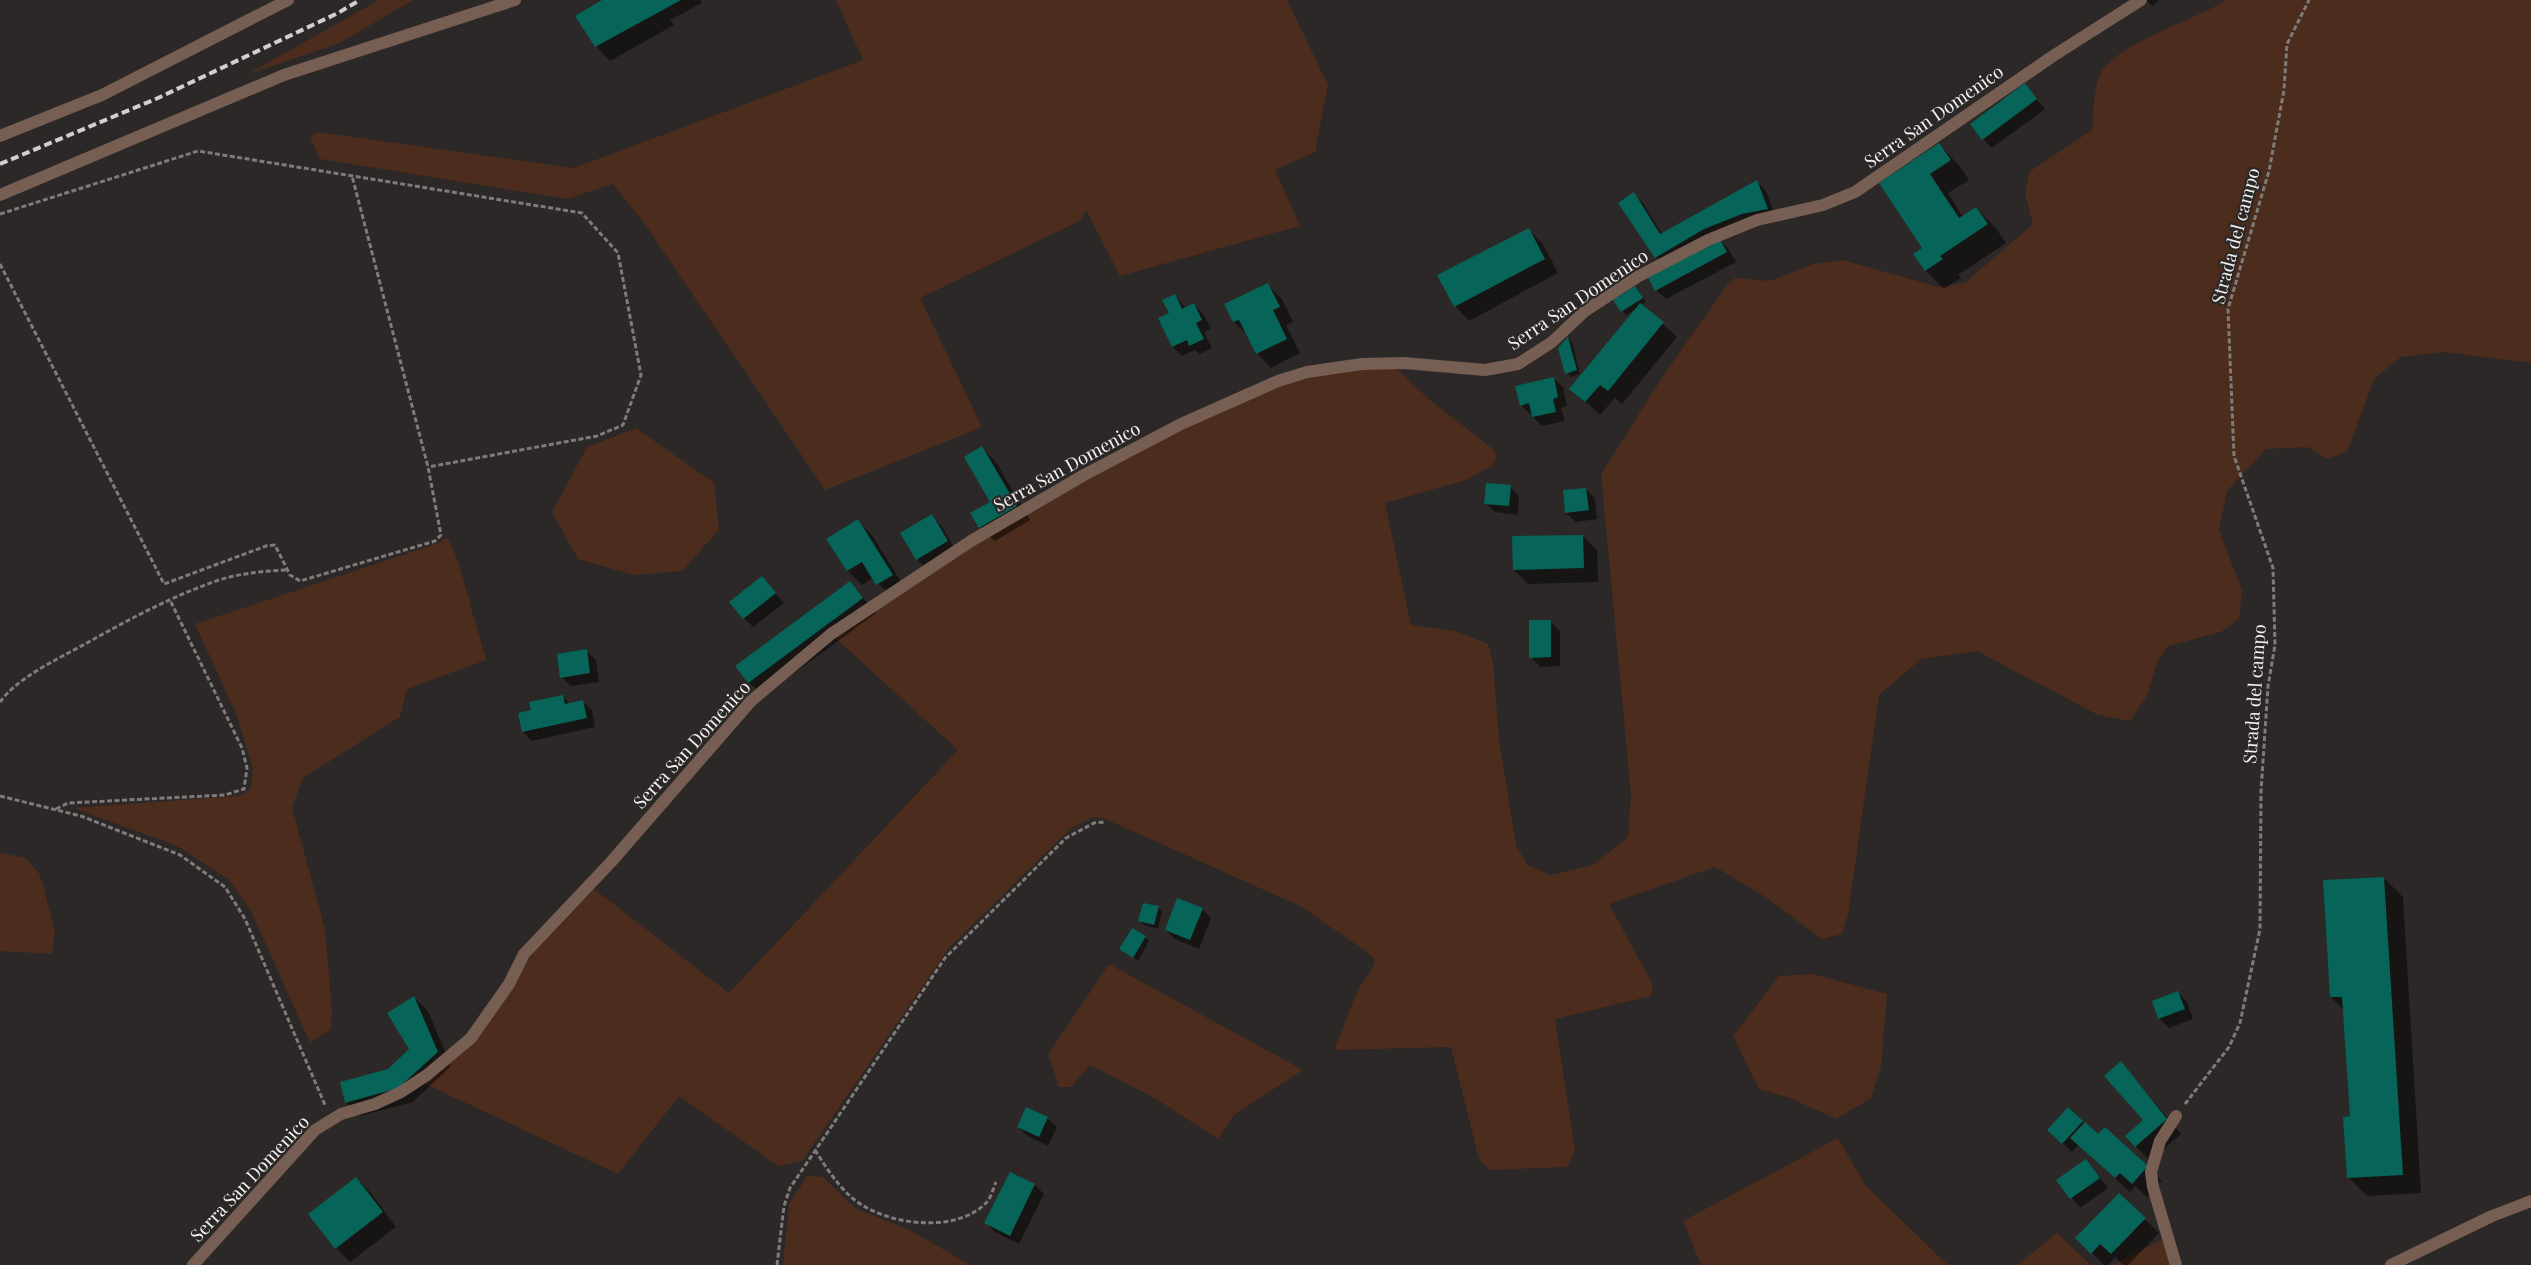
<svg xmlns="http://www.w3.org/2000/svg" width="2531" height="1265" font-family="'Playfair Display',serif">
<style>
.green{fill:#4c2c1c}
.shadow{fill:#0007}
.building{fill:#066458}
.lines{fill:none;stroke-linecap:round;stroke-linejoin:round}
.path{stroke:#7e7b7a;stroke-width:3;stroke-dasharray:5 2.5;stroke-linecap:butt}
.minor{stroke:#765e52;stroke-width:12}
.rail{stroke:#d2cfce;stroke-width:4;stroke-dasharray:8 4;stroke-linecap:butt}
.labels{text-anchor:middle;stroke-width:4.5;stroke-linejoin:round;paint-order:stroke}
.street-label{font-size:18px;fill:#f5f3f2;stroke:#2b2827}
</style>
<rect width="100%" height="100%" fill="#2b2827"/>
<!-- green -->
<g class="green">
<path d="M379 0H413L340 43 246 75Z"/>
<path d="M836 0H1287L1328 85 1315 152 1275 170 1300 226 1120 276 1086 210 1080 221 920 298 982 427 825 490 647 227 613 184 567 199 320 159 310 138 317 132 574 168 863 60Z"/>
<path d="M2226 0H2531V363L2445 352 2401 357 2374 379 2347 452 2328 459 2307 447 2266 449 2227 491 2219 530 2242 590 2239 619 2221 632 2168 646 2158 660 2147 696 2130 721 2098 715 1977 651 1921 659 1879 695 1848 915 1842 934 1822 939 1767 898 1715 867 1609 904 1653 985 1651 996 1555 1019 1575 1151 1567 1167 1490 1170 1479 1159 1451 1047 1334 1050 1359 987 1372 970 1375 960 1367 952 1302 907 1103 818 1094 817 1071 828 949 948 802 1161 778 1166 679 1096 618 1174 423 1083 513 984 538 945 594 889 729 993 958 750 831 634 1084 475 1278 381 1390 363 1430 400 1493 449 1497 456 1492 466 1466 480 1385 503 1411 625 1455 631 1488 644 1493 662 1499 739 1516 846 1528 865 1550 875 1593 865 1628 837 1631 795 1601 474 1665 373 1727 285 1735 278 1770 281 1813 264 1843 260 1938 287 1965 283 2033 224 2025 194 2029 172 2092 130C2094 114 2093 92 2099 77 2111 44 2195 21 2226 0Z"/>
<path d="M636 428 714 483 719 530 682 571 634 575 578 559 552 512 587 447Z"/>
<path d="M447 537 457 558 486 660 407 689 400 717 303 778 292 808 325 929 332 1010 331 1029 310 1043 251 911 228 879 175 845 73 808 239 796 251 789 253 769 237 716 195 624 439 543Z"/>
<path d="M0 853 26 858 40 875 55 930 52 954 0 951Z"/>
<path d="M1109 964 1303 1070 1234 1115 1218 1139 1156 1099 1090 1065 1071 1087H1059L1048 1054Z"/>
<path d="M1812 974 1887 994 1881 1066 1871 1098 1836 1119 1790 1098 1759 1089 1733 1036 1779 976Z"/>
<path d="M1838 1138 1865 1185 1948 1265H1701L1683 1221Z"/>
<path d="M808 1175 823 1177 855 1208 910 1230 970 1265H783L789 1204Z"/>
<path d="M2057 1233 2091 1265H2017Z"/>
<path d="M2163 1239 2173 1265H2113Z"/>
</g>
<!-- shadow -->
<g class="shadow">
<path d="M605 0H701L702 3 670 20 674 25 610 61 596 46Z"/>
<path d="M2145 0H2159L2153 6Z"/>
<path d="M2024 85 2045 109 1992 148 1983 139Z"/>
<path d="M1939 145 1958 164 1969 180 1948 193 1963 217 1976 208 1995 227 2006 243 1958 275 1961 278 1944 289 1925 270 1924 248 1881 183Z"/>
<path d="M1757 182 1766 191 1776 218 1751 223 1666 266 1656 257 1634 194 1643 203 1662 234Z"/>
<path d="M1529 230 1543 244 1558 273 1469 321 1455 306 1439 276Z"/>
<path d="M1720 240 1729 250 1736 262 1666 299 1656 290Z"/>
<path d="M1268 285 1282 299 1293 322 1286 325 1300 353 1271 368 1257 353 1248 336 1234 322Z"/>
<path d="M1635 287 1646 302 1642 305 1677 337 1622 404 1615 398 1600 415 1571 389 1636 309 1626 315 1622 311Z"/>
<path d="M1175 296 1186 308 1194 304 1203 314 1211 329 1204 332 1212 348 1200 354 1195 350 1182 356 1173 347 1159 319 1170 313Z"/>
<path d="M1568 339 1572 342 1580 374 1571 377 1567 373Z"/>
<path d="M1553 378 1563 387 1567 406 1561 408 1565 421 1542 426 1521 405Z"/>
<path d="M982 448 996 462 1030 520 995 541 980 527 972 513 992 502Z"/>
<path d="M1510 487 1519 496 1518 515 1495 512 1485 503Z"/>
<path d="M1586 489 1595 498 1597 519 1576 522 1566 513Z"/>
<path d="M931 516 941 525 956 551 926 569 917 559Z"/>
<path d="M858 521 872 535 906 590 892 598 873 578 862 585 848 571 828 539Z"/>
<path d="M1583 536 1597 550 1598 582 1528 584 1514 570Z"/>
<path d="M762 578 784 603 753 627 744 618Z"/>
<path d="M850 582 876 613 763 696 749 682Z"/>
<path d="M1550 621 1560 631V666L1540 667 1531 657Z"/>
<path d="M586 651 596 660 599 682 571 686 561 677Z"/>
<path d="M562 696 570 704 582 701 592 710 595 727 532 741 523 732 532 711Z"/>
<path d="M2384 878 2403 897 2421 1193 2367 1196 2348 1177 2351 1117 2344 1010 2331 997Z"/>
<path d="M1158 907 1162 912 1158 929 1144 925 1140 921Z"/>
<path d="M1202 909 1211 918 1199 949 1175 939 1166 930Z"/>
<path d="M1145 937 1149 941 1138 961 1121 949Z"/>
<path d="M2178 993 2187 1002 2193 1019 2169 1028 2159 1018Z"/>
<path d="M414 997 428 1011 451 1066 413 1102 360 1116 346 1102 389 1071 410 1049Z"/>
<path d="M2121 1063 2181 1134 2150 1161 2126 1136 2145 1120Z"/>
<path d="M2068 1109 2098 1136 2148 1167 2162 1181 2147 1197 2135 1186 2130 1192 2079 1145 2072 1152 2058 1139Z"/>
<path d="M1047 1118 1057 1127 1048 1146 1028 1136 1018 1127Z"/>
<path d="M2086 1160 2108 1188 2080 1208 2058 1180Z"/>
<path d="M1010 1173 1035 1185 1044 1194 1019 1244 995 1232 986 1223Z"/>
<path d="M356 1178 370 1192 396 1227 350 1262 336 1248Z"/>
<path d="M2145 1219 2159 1233 2128 1265H2123L2115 1257 2108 1265H2104L2077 1238Z"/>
</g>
<!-- building -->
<g class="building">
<path d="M602 0H681L595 47 575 16Z"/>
<path d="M2025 83 2037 99 1982 140 1970 124Z"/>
<path d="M1939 143 1951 160 1930 174 1959 218 1976 207 1988 224 1940 256 1943 259 1925 271 1913 254 1922 248 1879 183Z"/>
<path d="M1757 180 1768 209 1742 214 1704 229 1655 258 1618 203 1634 192 1660 234Z"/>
<path d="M1529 228 1545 259 1454 307 1437 275Z"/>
<path d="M1720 239 1727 252 1655 291 1648 277Z"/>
<path d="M1268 283 1280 307 1273 310 1287 339 1256 354 1239 320 1233 322 1224 304Z"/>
<path d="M1635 286 1643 298 1621 312 1613 300Z"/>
<path d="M1175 294 1182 309 1194 303 1202 320 1196 323 1204 339 1189 346 1187 340 1172 347 1158 318 1169 313 1162 300Z"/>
<path d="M1640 303 1664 322 1608 391 1600 385 1585 402 1569 389Z"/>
<path d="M1568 337 1577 370 1565 374 1558 348Z"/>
<path d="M1554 377 1558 397 1553 399 1556 412 1532 417 1529 403 1520 406 1515 386Z"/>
<path d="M982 446 1017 506 979 528 970 513 990 502 964 457Z"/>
<path d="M1486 483 1511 485 1509 506 1484 504Z"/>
<path d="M1586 488 1589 510 1565 513 1563 490Z"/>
<path d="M932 514 948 541 916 560 900 533Z"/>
<path d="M858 519 893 575 876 585 862 562 847 571 826 539Z"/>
<path d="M1583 535 1584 568 1513 570 1512 536Z"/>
<path d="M762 576 776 593 743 619 729 602Z"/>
<path d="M850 581 863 598 748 683 735 666Z"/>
<path d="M1529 620H1551V657L1529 658Z"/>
<path d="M587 649 590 673 560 678 557 654Z"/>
<path d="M563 695 565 704 583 700 587 718 522 732 518 713 531 710 529 702Z"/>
<path d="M2384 877 2403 1175 2347 1178 2343 1117 2350 1116 2342 997H2330L2323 880Z"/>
<path d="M1177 898 1203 908 1190 940 1165 930Z"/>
<path d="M1143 903 1159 906 1154 925 1138 921Z"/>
<path d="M1132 928 1146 936 1133 958 1119 949Z"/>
<path d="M2178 991 2185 1009 2158 1019 2152 1001Z"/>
<path d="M414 996 438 1052 398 1088 345 1103 340 1082 388 1069 409 1049 387 1013Z"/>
<path d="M2121 1061 2167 1119 2135 1147 2125 1136 2143 1120 2104 1076Z"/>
<path d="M1026 1107 1048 1117 1039 1137 1017 1127Z"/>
<path d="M2068 1107 2083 1121 2062 1144 2047 1130Z"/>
<path d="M2085 1122 2098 1134 2105 1127 2148 1166 2132 1184 2120 1173 2115 1178 2070 1138Z"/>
<path d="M2086 1159 2100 1178 2070 1199 2056 1180Z"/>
<path d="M1010 1172 1035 1184 1010 1236 984 1223Z"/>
<path d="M356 1177 383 1212 335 1249 308 1214Z"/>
<path d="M2119 1193 2146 1218 2111 1254 2100 1244 2091 1254 2075 1238Z"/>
</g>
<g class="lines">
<!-- path -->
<g class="path">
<path d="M0 214 198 151 582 213 618 253 641 375 623 425 597 436 428 467"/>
<path d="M0 264 164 584 266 546 275 545 290 575 300 581 435 541 441 535 428 467 352 176"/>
<path d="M0 702C18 677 58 659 85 644 128 620 172 596 219 580 241 573 265 571 287 570"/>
<path d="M0 796 81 816 180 855 225 887 245 919 325 1105"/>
<path d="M56 809 68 803 225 795 244 789 247 768 242 748 170 600"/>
<path d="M2185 1104 2229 1047 2240 1023 2260 929 2261 791 2268 686 2275 645 2273 568 2234 456 2228 309 2269 171 2284 90 2287 44 2309 0"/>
<path d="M815 1150C825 1166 836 1183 850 1196 881 1225 955 1235 986 1203 991 1198 993 1189 996 1182"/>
<path d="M777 1265 784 1206 790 1188 945 958 1066 838 1094 823 1106 822"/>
</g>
<!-- minor -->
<g class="minor">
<path d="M0 136 102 95 288 0"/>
<path d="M0 195 284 75 515 0"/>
<path d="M2176 1116 2160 1141 2151 1172 2153 1187 2176 1265"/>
<path d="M193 1265 315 1130 341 1114 375 1104 401 1092 427 1075 471 1038 509 984 524 954 611 862 751 701 831 634 971 541 1084 475 1181 424 1278 381 1307 372 1362 364 1404 363 1485 370 1518 364 1552 342 1585 311 1637 277 1708 240 1757 220 1823 205 1855 192 2053 56 2141 0"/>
<path d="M2391 1265 2492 1216 2531 1201"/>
</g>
<!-- rail -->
<path class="rail" d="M0 164 158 98 338 13 360 0"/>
</g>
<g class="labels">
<!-- street labels -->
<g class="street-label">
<text transform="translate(1934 117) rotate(-35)" y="6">Serra San Domenico</text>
<text transform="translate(2236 236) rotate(-75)" y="6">Strada del campo</text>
<text transform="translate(1578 300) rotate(-34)" y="6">Serra San Domenico</text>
<text transform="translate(1067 467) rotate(-29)" y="6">Serra San Domenico</text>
<text transform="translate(2255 694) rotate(-86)" y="6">Strada del campo</text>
<text transform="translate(692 745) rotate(-48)" y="6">Serra San Domenico</text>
<text transform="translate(250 1179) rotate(-47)" y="6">Serra San Domenico</text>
</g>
</g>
</svg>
